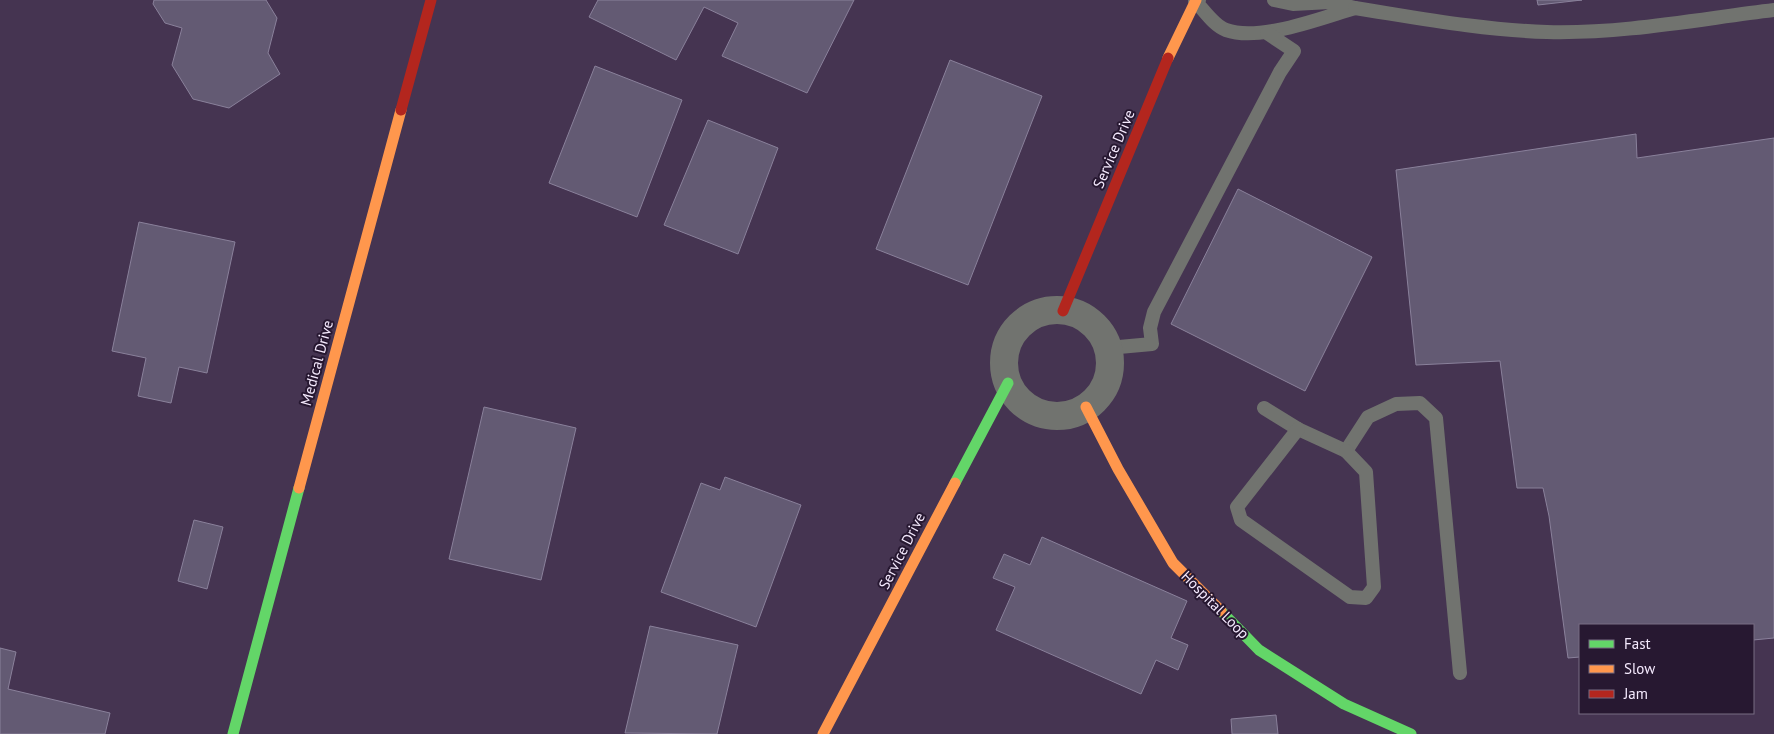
<svg xmlns="http://www.w3.org/2000/svg" width="1774" height="734" font-family="'PT Sans',sans-serif">
<style>
.building{fill:#635a73;stroke:#8a819b}
.lines{fill:none;stroke-linecap:round;stroke-linejoin:round}
.lane{stroke:#71736f;stroke-width:14}
.street{stroke:#71736f;stroke-width:28}
.fast{stroke:#63d668;stroke-width:11}
.slow{stroke:#ff974d;stroke-width:11}
.jam{stroke:#b3261e;stroke-width:11}
.labels{text-anchor:middle;stroke-width:4;stroke-linejoin:round;paint-order:stroke}
.street-label{font-size:15px;fill:#f5eafe;stroke:#271831}
</style>
<rect width="100%" height="100%" fill="#453451"/>
<!-- building -->
<g class="building">
<path d="M154 0H266L277 18 268 53 280 74 229 108 193 99 172 65 182 28 165 23 153 4Z"/>
<path d="M598 0H854L807 93 722 56 738 23 704 7 676 60 589 17Z"/>
<path d="M1537 0H1582L1538 5Z"/>
<path d="M950 60 1042 96 968 285 876 249Z"/>
<path d="M595 66 682 100 637 217 549 183Z"/>
<path d="M708 120 778 148 738 254 664 225Z"/>
<path d="M1636 134 1637 158 1774 138V638L1753 640V625H1580V657L1568 658 1549 516 1543 488H1517L1500 361 1416 365 1396 170Z"/>
<path d="M1238 189 1372 257 1305 391 1171 324Z"/>
<path d="M139 222 235 242 207 373 179 367 171 403 138 396 146 358 112 351Z"/>
<path d="M484 407 576 428 541 580 449 559Z"/>
<path d="M725 477 801 505 756 627 661 592 701 483 720 490Z"/>
<path d="M194 520 223 527 207 589 178 581Z"/>
<path d="M1042 537 1187 601 1171 638 1188 645 1178 670 1156 660 1141 694 996 630 1015 587 993 578 1004 554 1030 565Z"/>
<path d="M650 626 738 645 717 734 625 733Z"/>
<path d="M0 648 16 652 8 689 110 713 105 734H0Z"/>
<path d="M1276 715 1278 734H1232L1231 719Z"/>
</g>
<g class="lines">
<!-- lane -->
<g class="lane">
<path d="M1199 0 1195 1C1204 10 1214 26 1226 30 1260 42 1321 18 1355 8L1330 2 1293 4 1274 0"/>
<path d="M1355 8C1419 18 1482 30 1547 32 1623 34 1699 19 1774 10"/>
<path d="M1108 348 1152 344 1150 328 1154 312 1280 72 1294 51 1267 33"/>
<path d="M1264 408 1298 429 1346 451 1368 417 1396 404 1420 403 1436 418 1460 673"/>
<path d="M1298 429 1237 507 1241 520 1350 597 1366 598 1374 587 1366 472 1346 451"/>
</g>
<!-- street -->
<circle class="street" cx="1057" cy="363" r="53"/>
<!-- fast -->
<g class="fast">
<path d="M955 483 1008 383"/>
<path d="M1221 611 1259 650 1344 704 1411 734"/>
<path d="M233 734 299 488"/>
</g>
<!-- slow -->
<g class="slow">
<path d="M1168 58 1196 0"/>
<path d="M1086 407 1118 469 1173 563 1221 611"/>
<path d="M299 488 401 110"/>
<path d="M823 734 955 483"/>
</g>
<!-- jam -->
<g class="jam">
<path d="M401 110 431 0"/>
<path d="M1063 311 1168 58"/>
</g>
</g>
<g class="labels">
<!-- street labels -->
<g class="street-label">
<text transform="translate(1114 149) rotate(-67)" y="5">Service Drive</text>
<text transform="translate(317 363) rotate(-75)" y="5">Medical Drive</text>
<text transform="translate(902 551) rotate(-63)" y="5">Service Drive</text>
<text transform="translate(1215 605) rotate(45)" y="5">Hospital Loop</text>
</g>
</g>
<!-- legend -->
<rect x="1579" y="624" width="175" height="90" fill="#271831" stroke="#796c83"/>
<rect x="1589" y="640" width="25" height="8" fill="#63d668" stroke="#796c83"/>
<text x="1624" y="649" font-size="15" fill="#f5eafe">Fast</text>
<rect x="1589" y="665" width="25" height="8" fill="#ff974d" stroke="#796c83"/>
<text x="1624" y="674" font-size="15" fill="#f5eafe">Slow</text>
<rect x="1589" y="690" width="25" height="8" fill="#b3261e" stroke="#796c83"/>
<text x="1624" y="699" font-size="15" fill="#f5eafe">Jam</text>
</svg>
